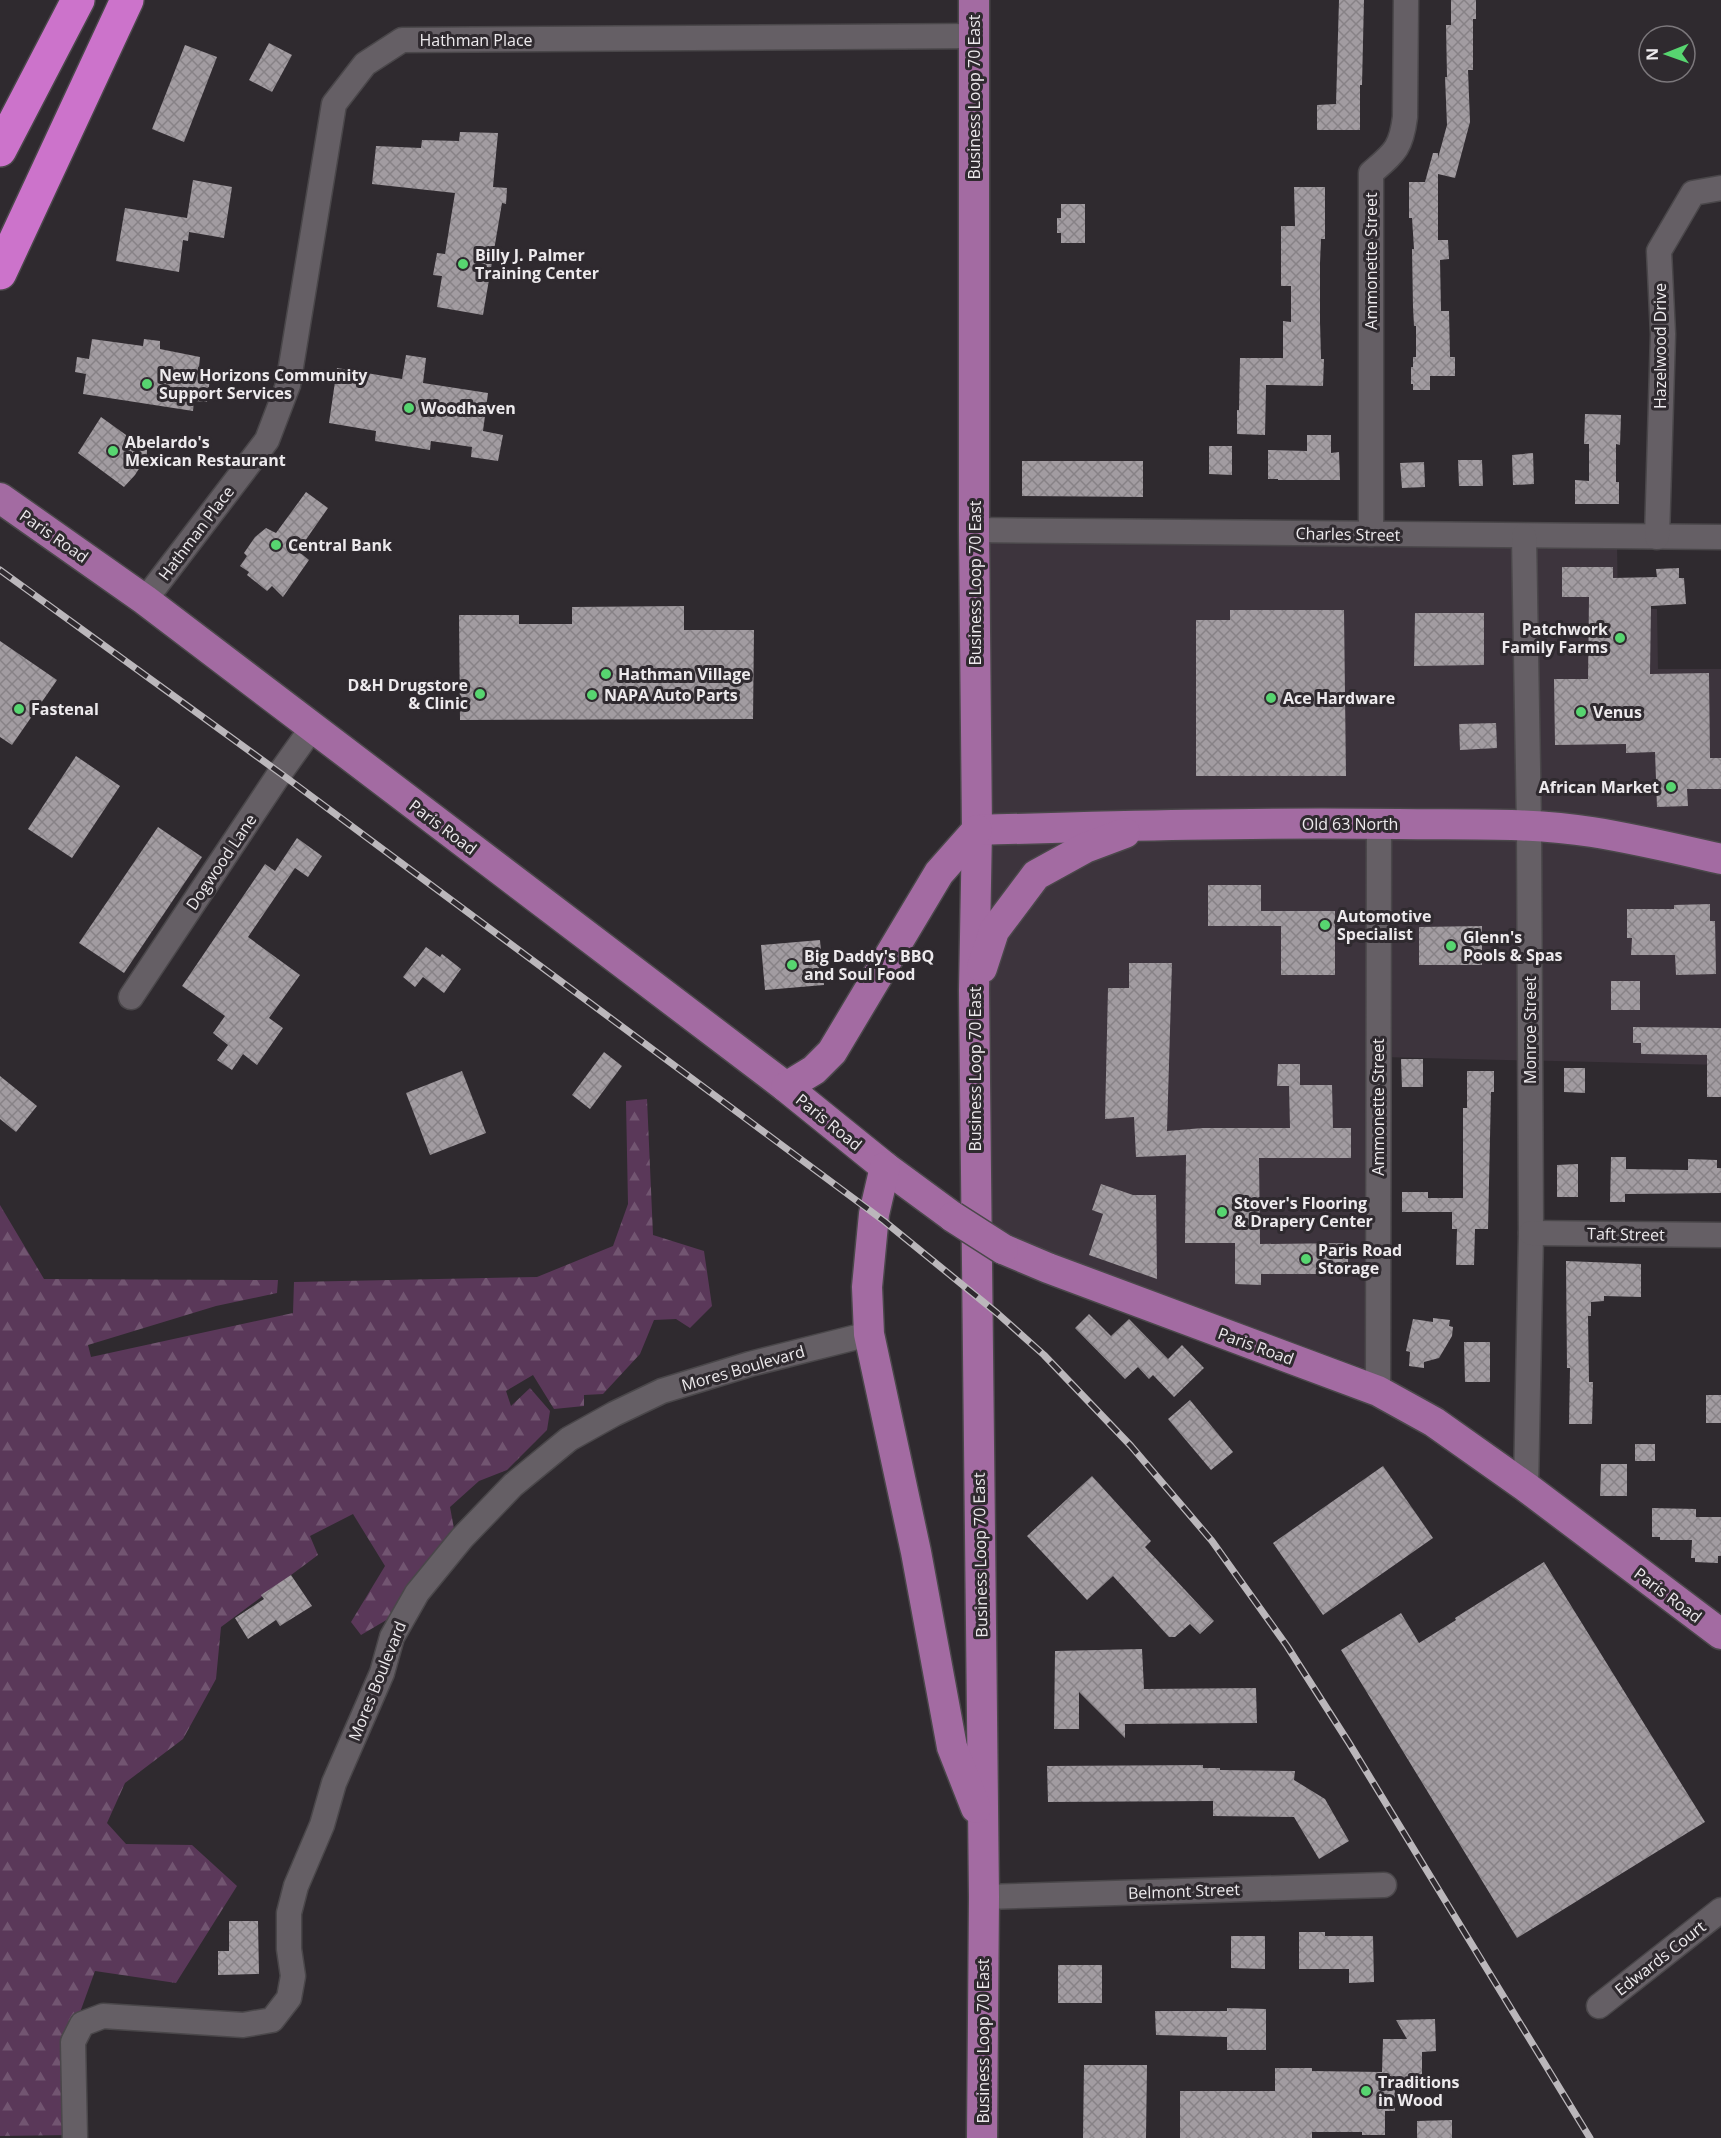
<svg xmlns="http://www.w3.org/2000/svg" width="1721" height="2138" font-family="'Open Sans',sans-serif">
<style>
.built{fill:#3d343d}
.forest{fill:url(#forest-firs)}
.building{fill:url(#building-cross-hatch)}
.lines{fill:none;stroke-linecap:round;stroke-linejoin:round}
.minor-casing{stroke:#4a474a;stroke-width:27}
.major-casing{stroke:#4a474a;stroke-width:33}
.highway-casing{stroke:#4a474a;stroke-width:36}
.minor{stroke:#655f65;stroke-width:24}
.major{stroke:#a36ba2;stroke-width:30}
.highway{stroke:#cc73cb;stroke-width:33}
.rail-casing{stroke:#bbb7bb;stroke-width:7}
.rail{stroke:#2f2a2f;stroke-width:4.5;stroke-dasharray:14;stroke-linecap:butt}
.major-bridge-casing{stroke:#4a474a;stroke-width:33;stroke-linecap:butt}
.major-bridge{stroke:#a36ba2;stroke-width:30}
.poi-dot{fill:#57d570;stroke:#2f2a2f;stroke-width:2}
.labels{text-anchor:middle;stroke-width:6;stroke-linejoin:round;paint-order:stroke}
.street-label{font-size:16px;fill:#edeaed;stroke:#2f2a2f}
.poi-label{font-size:16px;font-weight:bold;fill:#edeaed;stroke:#2f2a2f;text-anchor:start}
</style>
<defs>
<pattern id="forest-firs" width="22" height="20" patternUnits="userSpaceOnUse" patternTransform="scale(1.5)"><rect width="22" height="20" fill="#5a3859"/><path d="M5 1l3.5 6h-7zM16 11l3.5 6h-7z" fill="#725571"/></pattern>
<pattern id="building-cross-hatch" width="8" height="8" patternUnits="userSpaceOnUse" patternTransform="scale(1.5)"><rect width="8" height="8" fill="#a29ca1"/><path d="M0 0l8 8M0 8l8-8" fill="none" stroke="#878286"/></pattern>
</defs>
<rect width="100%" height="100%" fill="#2f2a2f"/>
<!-- built -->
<path class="built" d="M977 534 1617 542 1618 609H1657L1658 669H1721V1065L1381 1057 1389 1377 1034 1247 980 1218Z"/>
<!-- forest -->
<path class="forest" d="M647 1099 653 1235 704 1251 712 1306 690 1328 676 1319 654 1320 640 1354 603 1394 584 1395V1406L554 1409 533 1375 506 1391 511 1406 530 1388 550 1411 547 1430 507 1470 479 1481 450 1507 455 1534 400 1612 361 1635 351 1622 385 1566 353 1514 310 1536 318 1555 221 1627 216 1679 183 1739 125 1783 107 1823 126 1844 192 1845 237 1886 176 1983 95 1971 74 2029 72 2135 0 2136V1205L44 1279 278 1280 277 1293 216 1306 88 1345 91 1357 293 1313 294 1282 537 1277 613 1246 628 1204 626 1101Z"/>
<!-- building -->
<g class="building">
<path d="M1339 0H1364L1362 85H1360V130H1317V105L1336 104Z"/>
<path d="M1451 0H1476V19H1473V70H1468L1470 122 1455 178 1438 174V240H1448L1449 259 1440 260 1441 311H1449L1450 357H1455V376H1430V390H1413V384H1411V367H1413V357H1416V326H1414L1413 307 1412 249H1414L1412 218H1409V182H1425L1433 153H1438V158L1447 125 1445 77H1447L1446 25H1451Z"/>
<path d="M269 43 292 55 272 92 249 80Z"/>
<path d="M185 45 217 57 184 142 152 129Z"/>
<path d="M460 132 498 133 493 187 507 188 506 204 502 203 483 315 437 307 442 276 433 275 437 253 445 254 455 193 372 184 376 146 421 148 422 140 459 141Z"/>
<path d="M193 180 232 187 224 238 189 232 188 241 183 240 179 272 116 261 125 208 187 218Z"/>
<path d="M1294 187H1325V239H1321L1320 263V322L1321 359H1324L1323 386 1266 385 1265 435 1237 434V410H1239L1240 358H1283V321L1291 322V286H1281V226H1295Z"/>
<path d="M1061 204H1085V243H1061V233H1057V218H1061Z"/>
<path d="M92 339 143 346 144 339 160 341V349L200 357 199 367 211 370 207 402 194 401 193 411 83 394 86 374 75 372 77 357 89 359Z"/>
<path d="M406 355 426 358 423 383 488 393 483 431 503 435 498 461 471 457 472 447 431 441 430 450 375 441 376 431 329 423 337 368 402 379Z"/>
<path d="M1585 414 1621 415 1620 445 1616 444V482H1619V504H1575V480L1589 481V444H1584Z"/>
<path d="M101 417 147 450V456L135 475 124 487 78 453Z"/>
<path d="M1307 435H1331V453L1339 452 1340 480H1278V479H1268V450L1307 451Z"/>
<path d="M1209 446H1232V475L1209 474Z"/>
<path d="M1533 453 1534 484 1513 485 1512 455Z"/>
<path d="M1458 460H1482L1483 486H1459Z"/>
<path d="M1022 461H1143V497L1022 496Z"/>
<path d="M1424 462 1425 487 1402 488 1400 463Z"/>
<path d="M306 492 328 508 298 551 309 560 283 597 272 586 267 591 247 575 249 572 240 566 247 556 244 553 255 537 266 528 276 533Z"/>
<path d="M1562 567H1613V578L1657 577 1656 569 1679 568V578H1684L1686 604 1651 606 1650 674 1709 673 1710 758H1721V789H1687L1688 806 1657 807 1655 752 1626 753V744L1555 745 1554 679H1588L1589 597H1562Z"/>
<path d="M684 606V630H754L753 719 460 720 459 615H519V624H572V607Z"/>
<path d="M1230 610H1344L1346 776H1196V620H1230Z"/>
<path d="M1415 613H1484V665L1414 666Z"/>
<path d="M0 641 57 680 12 745 0 737Z"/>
<path d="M1496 723 1497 748 1460 750 1459 724Z"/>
<path d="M76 756 120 786 72 858 28 829Z"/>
<path d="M158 827 202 857 124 973 79 943Z"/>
<path d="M297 838 322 856 308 877 295 868 248 937 300 975 269 1018 283 1028 257 1065 243 1054 232 1070 217 1060 228 1045 213 1033 225 1016 182 986 265 864 275 871Z"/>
<path d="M1208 885H1261V911H1335V975H1281V926H1208Z"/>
<path d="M1710 904V921H1715L1716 974 1676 975 1675 955H1631L1632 938H1627V909H1674V905Z"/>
<path d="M1482 926V965H1419V927Z"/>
<path d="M820 940 824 985 765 990 761 945Z"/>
<path d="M426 947 440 957 442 954 461 969 444 993 423 977 415 987 403 977Z"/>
<path d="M1129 963H1172L1167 1131 1203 1128H1290L1289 1086H1277L1278 1064H1300V1085H1332L1333 1128H1351V1158H1259L1260 1244 1348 1243V1274H1261V1285L1235 1284V1243H1185L1186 1155 1136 1157 1134 1117 1105 1119 1108 988H1129Z"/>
<rect x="1611" y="981" width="29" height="29"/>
<path d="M1633 1027 1721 1028V1097H1707V1055L1641 1054V1043H1633Z"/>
<path d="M604 1052 622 1066 590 1109 572 1095Z"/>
<path d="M1401 1059H1423V1087H1402Z"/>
<path d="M1564 1068H1585V1093L1564 1092Z"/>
<path d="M462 1071 486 1133 430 1155 406 1093Z"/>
<path d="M1467 1071H1494V1092H1491L1488 1229H1475L1474 1265H1456L1457 1229H1452V1212H1402V1192H1428V1198H1463V1108H1467Z"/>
<path d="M0 1076 37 1106 16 1132 0 1119Z"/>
<path d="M1611 1157H1626V1169L1688 1170V1159L1717 1160V1168H1721V1193L1625 1194V1202H1610Z"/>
<path d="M1578 1164V1197H1557V1165Z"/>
<path d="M1101 1184 1133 1195H1156L1157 1279 1089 1255 1103 1214 1092 1210Z"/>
<path d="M1566 1261 1641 1264V1297L1604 1296V1301L1591 1302V1316H1588L1589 1382H1593L1592 1424H1569L1570 1368H1567Z"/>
<path d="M1089 1314 1111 1336 1129 1319 1168 1359 1182 1345 1204 1368 1174 1397 1153 1375 1149 1379 1138 1367 1125 1379 1075 1328Z"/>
<path d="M1433 1318 1450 1320 1449 1326 1453 1327 1452 1336 1439 1358 1424 1362V1368L1409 1366 1410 1352 1406 1351 1413 1319 1433 1322Z"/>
<path d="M1464 1342H1490V1382H1465Z"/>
<rect x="1706" y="1395" width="15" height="28"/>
<path d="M1190 1400 1233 1452 1211 1470 1168 1419Z"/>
<rect x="1635" y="1444" width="20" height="17"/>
<path d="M1601 1464H1627V1496H1600Z"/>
<path d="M1383 1466 1433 1538 1323 1615 1273 1543Z"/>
<path d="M1092 1476 1151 1541 1145 1547 1214 1621 1200 1634 1190 1624 1175 1637H1169L1113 1576 1087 1600 1027 1536Z"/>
<path d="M1652 1508 1696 1509V1517H1721V1556H1718V1563L1695 1562V1558H1691L1692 1540H1660V1537H1652Z"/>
<path d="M1544 1562 1705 1822 1517 1938 1341 1650 1401 1613 1419 1643 1456 1620 1455 1618Z"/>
<path d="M291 1575 312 1606 280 1626 276 1620 248 1639 235 1618 264 1599 261 1595Z"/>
<path d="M1142 1649 1144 1689 1256 1688 1257 1723 1125 1724V1738L1079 1692V1729H1054L1055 1651Z"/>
<path d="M1203 1765V1768H1220V1770L1295 1771 1294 1780 1325 1799 1349 1841 1319 1859 1294 1817 1213 1816V1801L1048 1802 1047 1766Z"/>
<path d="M229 1921H258L259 1974 218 1975V1951H229Z"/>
<path d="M1299 1932H1325V1936H1373L1374 1982 1349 1983V1969H1299Z"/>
<path d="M1231 1936H1265V1969L1231 1968Z"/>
<rect x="1058" y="1965" width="44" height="38"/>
<path d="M1227 2008 1266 2009V2050H1227V2037L1156 2035 1155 2011H1227Z"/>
<path d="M1435 2019 1436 2051 1422 2052V2088H1395V2111H1385V2135H1362V2132H1312V2138H1180V2091H1275V2068H1312V2071L1382 2072 1383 2039H1407L1396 2020Z"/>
<path d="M1084 2065H1147L1146 2138H1083Z"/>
<path d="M1452 2120V2138H1417V2121Z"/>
</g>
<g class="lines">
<!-- minor casing -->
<g class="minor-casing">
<g id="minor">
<path d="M974 530 1721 537"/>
<path d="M1371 534V173C1394 153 1401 149 1405 117L1406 0"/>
<path d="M1524 536 1529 826 1531 1233 1526 1487"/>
<path d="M1657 537 1663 334 1659 251 1693 193 1721 188"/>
<path d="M145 600 267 440 288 385 334 104 365 64 402 40 974 36"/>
<path d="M131 997 280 773 312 728"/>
<path d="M1531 1233 1721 1235"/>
<path d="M1378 1391 1379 824"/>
<path d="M984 1897 1384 1885"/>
<path d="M1599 2006 1721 1910"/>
<path d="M75 2138 73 2042 82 2024 103 2016 243 2025 272 2020 289 1998 293 1976 289 1949V1913L296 1886 322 1825 334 1783 382 1673 392 1637 417 1593 462 1538 513 1485 569 1439 614 1414 662 1391 750 1364 869 1334"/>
</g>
</g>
<!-- major casing -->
<g class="major-casing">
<g id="major">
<path d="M974 0V530L977 830 974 990 984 1897 982 2138"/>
<path d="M0 498 145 600 786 1087 885 1167 953 1217"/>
<path d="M977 830C1117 826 1258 822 1398 824 1463 825 1528 822 1592 832 1636 839 1678 849 1721 859"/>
<path d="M982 968 994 931 1036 875 1085 848 1125 833"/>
<path d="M786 1087 814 1070 832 1052 939 873 977 830"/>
<path d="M885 1167 874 1214 867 1287 869 1334 916 1552 952 1747 976 1808"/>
<path d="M1003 1249 1048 1268 1378 1391 1434 1422 1526 1487 1721 1634"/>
</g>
</g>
<!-- highway casing -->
<g class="highway-casing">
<g id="highway">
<path d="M0 150 78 0"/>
<path d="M0 273 127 0"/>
</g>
</g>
<!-- minor -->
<use href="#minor" class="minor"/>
<!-- major -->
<use href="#major" class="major"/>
<!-- highway -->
<use href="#highway" class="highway"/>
<!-- rail casing -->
<g class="rail-casing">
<path id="rail" d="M0 570 280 773 884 1221 997 1313 1044 1355 1131 1446 1212 1541 1287 1646 1349 1743 1590 2138"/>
</g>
<!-- rail -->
<use href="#rail" class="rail"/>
<!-- major-bridge casing -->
<g class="major-bridge-casing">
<path id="major-bridge" d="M953 1217 1003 1249"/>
</g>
<!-- major-bridge -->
<use href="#major-bridge" class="major-bridge"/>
</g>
<!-- markers -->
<g class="poi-dot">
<circle cx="463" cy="264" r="6"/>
<circle cx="147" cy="384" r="6"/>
<circle cx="409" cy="408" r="6"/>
<circle cx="113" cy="451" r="6"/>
<circle cx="276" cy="545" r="6"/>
<circle cx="1620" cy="638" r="6"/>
<circle cx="606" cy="674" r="6"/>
<circle cx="480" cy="694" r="6"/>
<circle cx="592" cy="695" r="6"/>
<circle cx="1271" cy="698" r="6"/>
<circle cx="19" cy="709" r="6"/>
<circle cx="1581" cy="712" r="6"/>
<circle cx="1671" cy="787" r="6"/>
<circle cx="1325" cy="925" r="6"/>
<circle cx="1451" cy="946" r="6"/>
<circle cx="792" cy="965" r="6"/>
<circle cx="1222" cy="1212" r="6"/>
<circle cx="1306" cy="1259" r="6"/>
<circle cx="1366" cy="2091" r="6"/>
</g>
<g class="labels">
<!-- street labels -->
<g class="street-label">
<text x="476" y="46">Hathman Place</text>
<text transform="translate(974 97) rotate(-90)" y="6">Business Loop 70 East</text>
<text transform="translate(1371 261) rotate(-90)" y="6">Ammonette Street</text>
<text transform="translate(1660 346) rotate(-90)" y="6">Hazelwood Drive</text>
<text transform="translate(196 533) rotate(-53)" y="6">Hathman Place</text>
<text transform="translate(1348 534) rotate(1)" y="6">Charles Street</text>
<text transform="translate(54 536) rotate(35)" y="6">Paris Road</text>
<text transform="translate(975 583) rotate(-90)" y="6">Business Loop 70 East</text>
<text x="1350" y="830">Old 63 North</text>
<text transform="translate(443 827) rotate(37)" y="6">Paris Road</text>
<text transform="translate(221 862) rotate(-56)" y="6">Dogwood Lane</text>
<text transform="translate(1530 1030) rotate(-90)" y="6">Monroe Street</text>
<text transform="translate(975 1069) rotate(-90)" y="6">Business Loop 70 East</text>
<text transform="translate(1378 1107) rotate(-90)" y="6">Ammonette Street</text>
<text transform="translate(829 1122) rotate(39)" y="6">Paris Road</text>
<text transform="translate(1626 1234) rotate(1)" y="6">Taft Street</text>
<text transform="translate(1256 1346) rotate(20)" y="6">Paris Road</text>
<text transform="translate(743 1368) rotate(-16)" y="6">Mores Boulevard</text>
<text transform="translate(980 1555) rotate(-91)" y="6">Business Loop 70 East</text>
<text transform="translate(1668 1595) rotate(37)" y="6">Paris Road</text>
<text transform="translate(377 1681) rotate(-68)" y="6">Mores Boulevard</text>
<text transform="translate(1184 1891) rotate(-2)" y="6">Belmont Street</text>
<text transform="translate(1660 1958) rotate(-38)" y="6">Edwards Court</text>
<text transform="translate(983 2041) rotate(-90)" y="6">Business Loop 70 East</text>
</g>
<!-- poi labels -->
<g class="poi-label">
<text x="475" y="261">Billy J. Palmer<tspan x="475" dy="18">Training Center</tspan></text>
<text x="159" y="381">New Horizons Community<tspan x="159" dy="18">Support Services</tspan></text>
<text x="421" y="414">Woodhaven</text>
<text x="125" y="448">Abelardo's<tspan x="125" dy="18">Mexican Restaurant</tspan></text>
<text x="288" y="551">Central Bank</text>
<text x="1608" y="635" text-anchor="end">Patchwork<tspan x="1608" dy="18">Family Farms</tspan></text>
<text x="618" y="680">Hathman Village</text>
<text x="468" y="691" text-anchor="end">D&amp;H Drugstore<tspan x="468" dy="18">&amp; Clinic</tspan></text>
<text x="604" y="701">NAPA Auto Parts</text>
<text x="1283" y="704">Ace Hardware</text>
<text x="31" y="715">Fastenal</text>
<text x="1593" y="718">Venus</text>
<text x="1659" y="793" text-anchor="end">African Market</text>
<text x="1337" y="922">Automotive<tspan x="1337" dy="18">Specialist</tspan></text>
<text x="1463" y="943">Glenn's<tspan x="1463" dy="18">Pools &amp; Spas</tspan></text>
<text x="804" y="962">Big Daddy's BBQ<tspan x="804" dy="18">and Soul Food</tspan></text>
<text x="1234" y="1209">Stover's Flooring<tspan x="1234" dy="18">&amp; Drapery Center</tspan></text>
<text x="1318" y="1256">Paris Road<tspan x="1318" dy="18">Storage</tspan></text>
<text x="1378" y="2088">Traditions<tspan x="1378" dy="18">in Wood</tspan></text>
</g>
</g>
<!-- north arrow -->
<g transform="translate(1667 54) rotate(269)"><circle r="28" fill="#2f2a2f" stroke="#7b777b" stroke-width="1.5"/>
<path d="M0-4.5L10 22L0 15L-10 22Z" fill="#57d570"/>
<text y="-9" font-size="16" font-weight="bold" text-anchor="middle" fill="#edeaed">N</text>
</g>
</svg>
